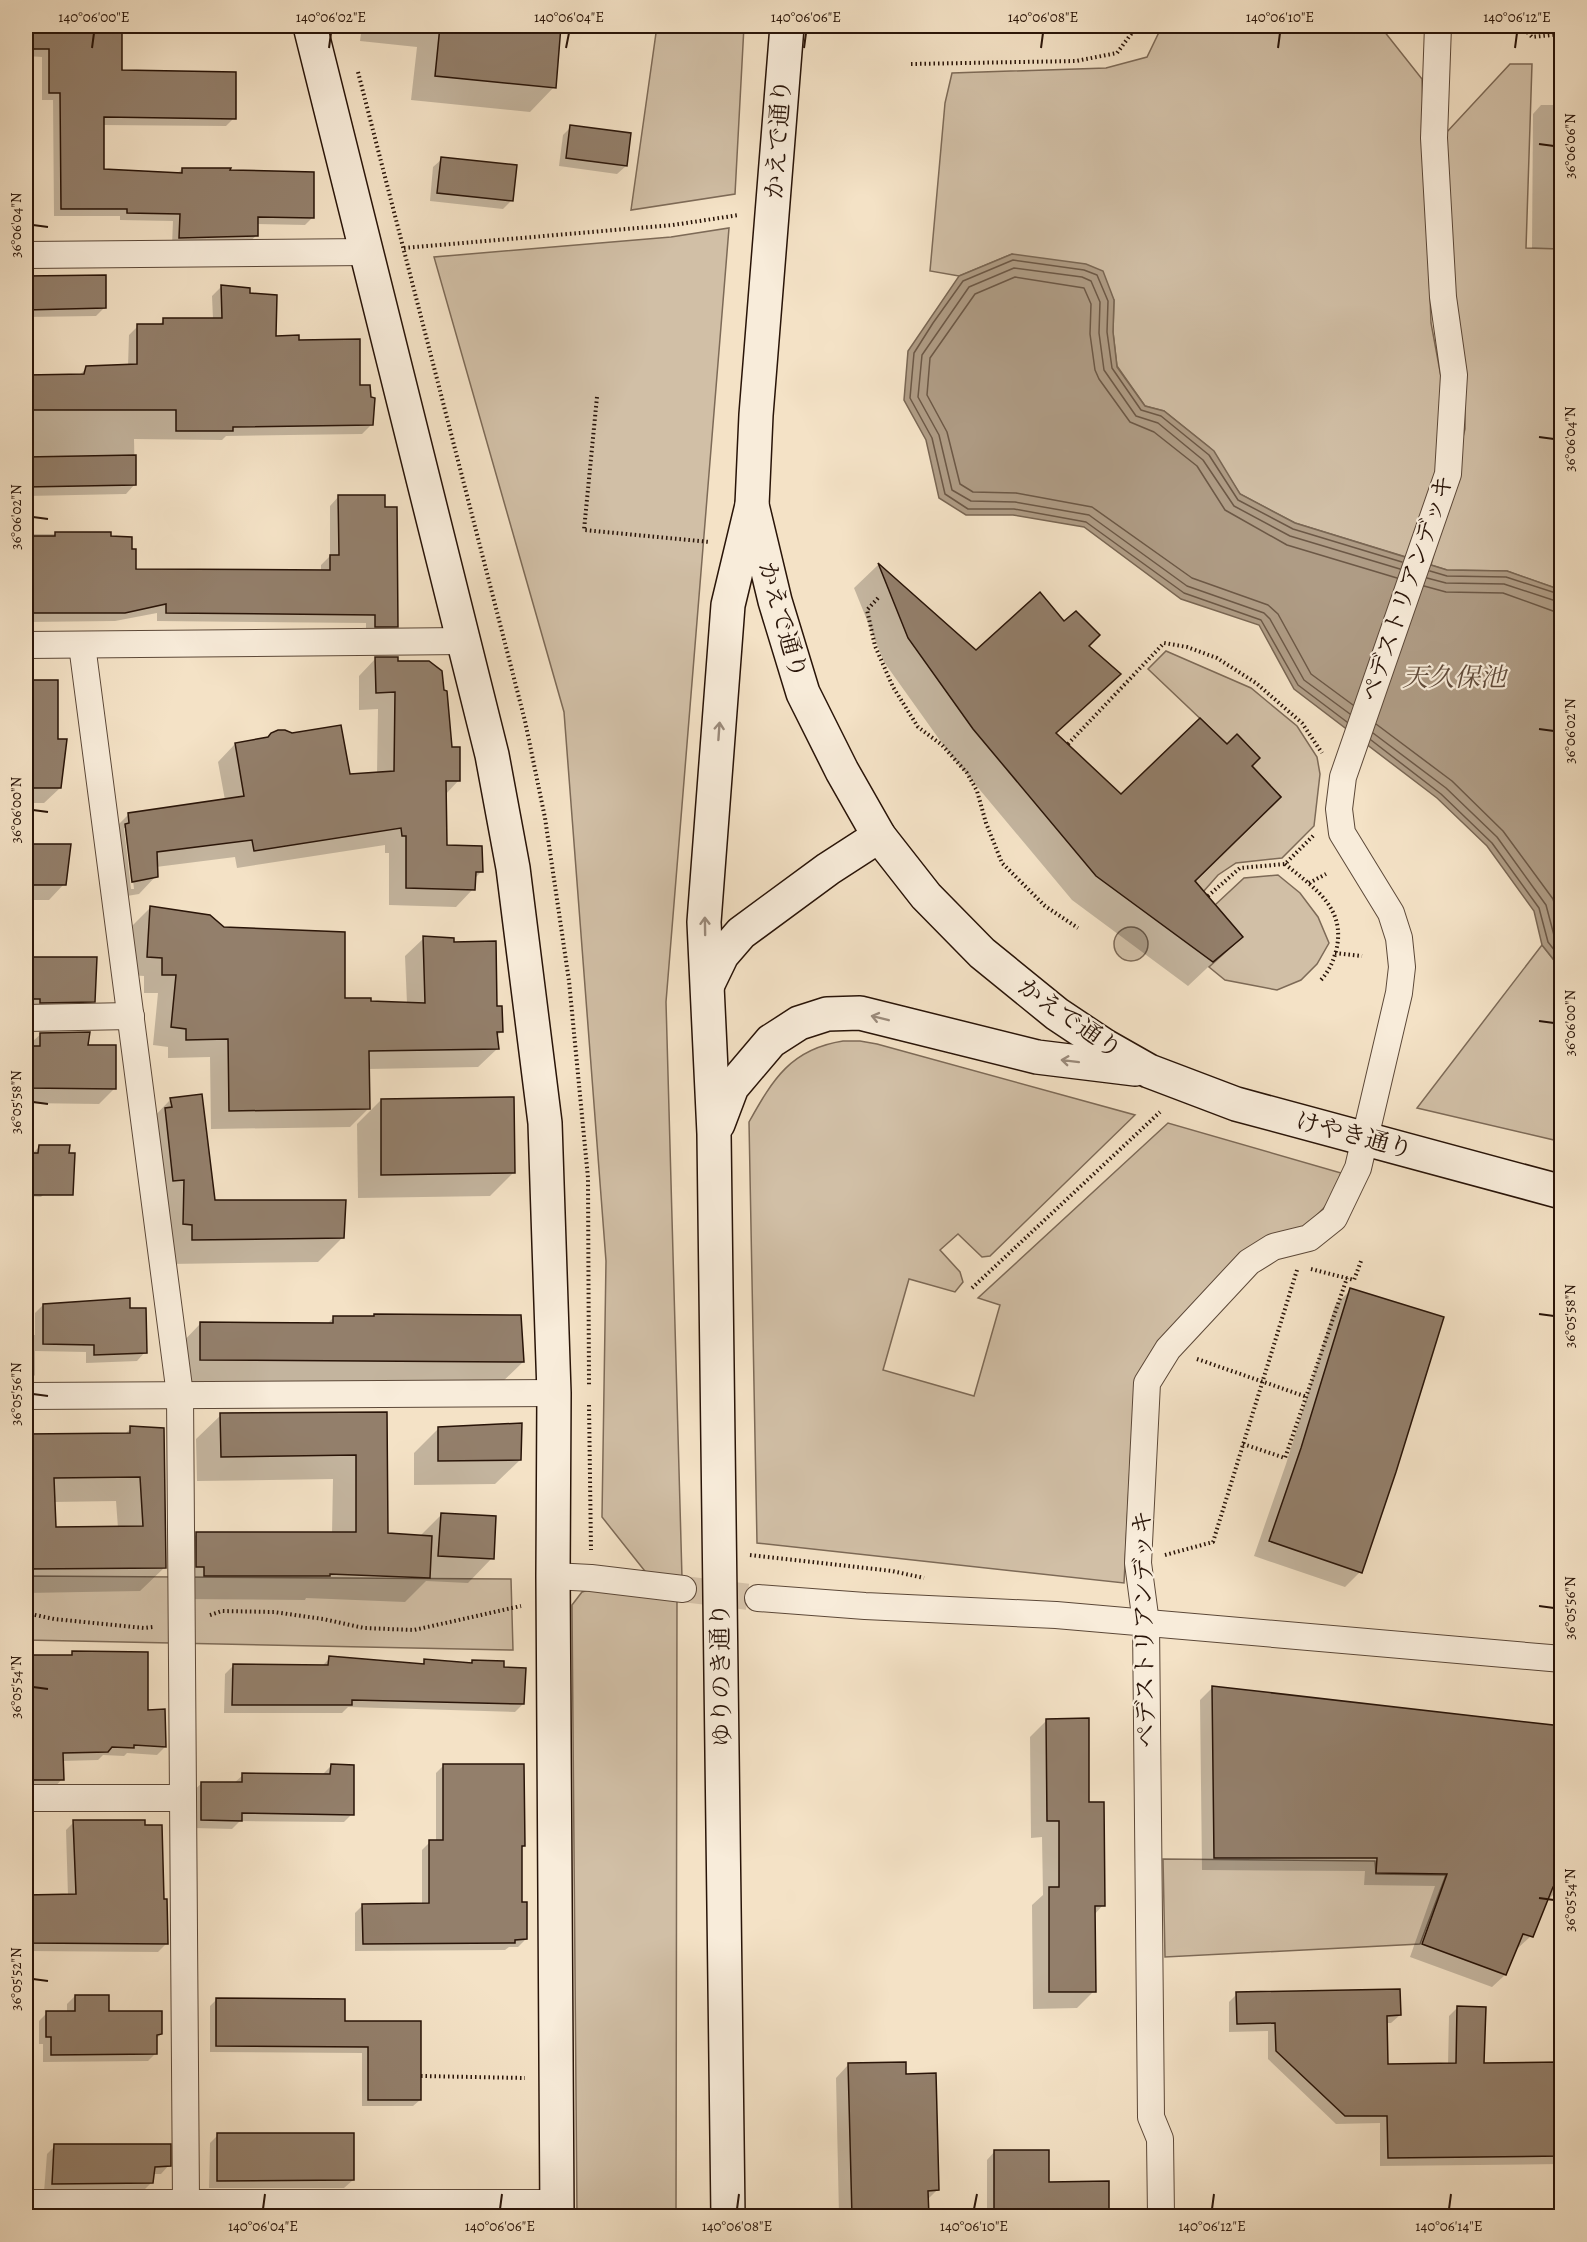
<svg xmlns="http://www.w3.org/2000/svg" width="1587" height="2242" font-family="Alegreya,'Noto Serif JP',serif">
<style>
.green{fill:#d1bfa6;stroke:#7d6a57;stroke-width:1.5}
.water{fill:#af9c85;stroke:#796653;stroke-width:1.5}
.shadow{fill:#0003;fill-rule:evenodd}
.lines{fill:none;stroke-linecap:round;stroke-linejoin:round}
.shore{stroke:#6c5846;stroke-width:1.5}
.building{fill:#937f6b;stroke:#291408;stroke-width:1.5;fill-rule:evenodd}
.street-tunnel{stroke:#d6c3aa;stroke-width:26;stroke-dasharray:26 13;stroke-linecap:butt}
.street-casing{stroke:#5c4838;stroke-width:28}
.secondary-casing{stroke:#291408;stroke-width:36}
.path{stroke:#291408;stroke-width:4;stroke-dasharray:1.5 3;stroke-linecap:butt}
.street{stroke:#f8ecda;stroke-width:26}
.secondary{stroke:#f8ecda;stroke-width:33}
.oneway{stroke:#9b8b7c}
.ticks{fill:none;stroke:#291408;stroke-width:2}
.labels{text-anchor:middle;stroke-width:4.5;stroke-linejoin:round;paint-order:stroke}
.street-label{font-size:24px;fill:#291408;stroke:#f8ecda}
.water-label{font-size:26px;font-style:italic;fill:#5f4a3a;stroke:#f8ecda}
.neatline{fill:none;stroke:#291408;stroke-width:2}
.ticks-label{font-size:15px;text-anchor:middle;fill:#291408}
</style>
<rect width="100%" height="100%" fill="#f4e2c6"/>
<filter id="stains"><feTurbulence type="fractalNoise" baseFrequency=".00333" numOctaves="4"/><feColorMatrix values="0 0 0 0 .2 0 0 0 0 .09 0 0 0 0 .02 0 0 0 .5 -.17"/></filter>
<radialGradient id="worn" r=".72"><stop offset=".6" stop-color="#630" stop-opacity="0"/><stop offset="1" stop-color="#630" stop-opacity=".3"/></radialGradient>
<!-- green -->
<g class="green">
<path d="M657 26H744L735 194 631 210Z"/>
<path d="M1162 26H1380L1422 79 1431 323 1442 382 1438 465 1406 557 1295 523 1240 494 1209 447 1164 411 1145 406 1117 366 1113 332 1114 300 1012 254 959 276 930 271 945 103 952 73 1106 68 1147 57Z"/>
<path d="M1510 64H1532L1526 248 1561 249V590L1507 571 1447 570 1431 565 1465 429V375L1451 299 1445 134Z"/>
<path d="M729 228 666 1002 682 1578 648 1575 602 1517 606 1261 564 712 434 257 671 237Z"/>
<path d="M1166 651 1251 688 1297 726 1317 757 1320 774 1314 826 1282 858 1236 863 1218 875 1203 892 1195 881 1281 797 1252 766 1259 758 1238 735 1227 744 1148 669Z"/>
<path d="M1278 875 1300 893 1318 917 1329 943 1317 964 1301 980 1277 990 1225 980 1209 967 1242 937 1215 905 1244 878Z"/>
<circle cx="1131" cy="944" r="17"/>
<path d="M1542 945 1561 969V1146L1558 1141 1417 1108Z"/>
<path d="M843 1041H860L877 1044 1135 1115 990 1256 982 1257 958 1234 940 1250 960 1272 963 1282 955 1292 909 1279 883 1370 974 1396 1000 1305 978 1298 1168 1123 1341 1173C1332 1200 1327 1208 1304 1226L1137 1390 1131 1448 1124 1583 757 1543 749 1122C773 1079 791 1049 843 1041Z"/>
<path d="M26 1576 511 1579 513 1650 26 1640Z"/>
<path d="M598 1587 677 1594 676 2216H577L572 1605 582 1592Z"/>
<path d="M1163 1859 1375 1861 1376 1874 1446 1875 1420 1944 1165 1957Z"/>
</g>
<!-- water -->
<path class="water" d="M1012 254 1086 264 1103 271 1114 300 1113 332 1117 367 1145 406 1164 411 1214 451 1240 494 1295 523 1447 570 1507 571 1561 590V969L1542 945 1534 911 1487 846 1437 798 1294 689 1259 625 1181 599 1084 527 1013 515H966L939 498 926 440 904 400 908 351 959 276Z"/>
<!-- shadow -->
<g class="shadow">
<path d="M26 26H121L120 72 234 118 226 126 102 125 103 170 177 174 182 169 229 171 313 217 305 225 256 224V236L248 243 172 245 173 221 120 220V216H54L53 100H42V57L26 56Z"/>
<path d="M362 26H560L554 87 530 112 411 100 417 47 360 41Z"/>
<path d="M1541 105H1562V248H1532L1533 114Z"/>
<path d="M571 127 626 166 617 174 559 166 563 135Z"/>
<path d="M442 159 511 201 503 209 430 201 433 167Z"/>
<path d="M104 277 105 307 96 316 26 317V278Z"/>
<path d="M221 287 248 295 274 337 297 341 359 387 372 424 362 434 226 436 222 440 134 439 135 484 126 494 26 496V377L78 376 87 368 128 366 129 335 138 326H158L164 320 213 319 212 296Z"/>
<path d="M339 496 397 626 387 635H366V623L157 621V613L115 621 26 622V534H109L135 571 321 572V565L330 556V506Z"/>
<path d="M878 565 976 652 1063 623 1119 674 1055 734 1121 796 1250 766 1193 882 1241 936 1188 986 1072 900 949 753 884 662 854 588Z"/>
<path d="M376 658 396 663 451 748 459 780 445 795V847L481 872 474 879 473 889 456 907 389 905V853H385V845L237 868 235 857 156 867V876L139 894 115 898 111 832 129 814 225 800 218 762 235 744 349 776 377 774 378 709 359 710V676ZM124 828H127L134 889H131Z"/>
<path d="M26 682H57V741L60 788 44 803H26Z"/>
<path d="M26 845H69L64 884 49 900H26Z"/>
<path d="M150 908 223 928 343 999 370 1003 407 1004 405 956 424 938 495 1008 502 1031 496 1037 497 1049 478 1067 368 1069 369 1108 350 1127 211 1129 210 1057 168 1058V1047L153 1045 158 993H144V976L129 975 132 926Z"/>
<path d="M26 959H95L93 1001 78 1017 26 1018Z"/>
<path d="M41 1034 87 1046 115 1088 99 1104 26 1103V1047Z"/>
<path d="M171 1099 214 1201 343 1237 318 1262 168 1264 147 1124Z"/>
<path d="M381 1100 513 1173 490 1196 358 1198 357 1124Z"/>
<path d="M39 1147 66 1172 41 1197 26 1196V1160Z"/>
<path d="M1351 1290 1360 1572 1345 1587 1254 1556 1286 1464 1335 1305Z"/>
<path d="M43 1305 128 1309 145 1352 137 1361 86 1363V1352L35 1351V1375L26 1385V1335H35V1313Z"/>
<path d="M374 1315 523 1362 498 1386 177 1384V1348L201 1323 327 1324 333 1318H372Z"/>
<path d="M26 1412V1436L124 1435 131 1428 165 1567 140 1591 26 1593ZM116 1501 118 1528H54L53 1502Z"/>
<path d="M385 1413 386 1535 420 1536 441 1515 492 1558 468 1583 426 1581 405 1602 306 1598 305 1600 181 1599 172 1558 197 1534H332L333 1479 197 1481 196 1439 221 1415Z"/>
<path d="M439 1428 520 1460 495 1484 414 1485V1453Z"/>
<path d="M73 1653 146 1711 165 1747 157 1755 127 1753 124 1756 103 1755 98 1760 62 1761V1779L54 1788H26V1657H69Z"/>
<path d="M330 1658 421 1665 425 1661 469 1665 473 1661 502 1669 523 1704 515 1712 348 1707 342 1713H224L225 1674 233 1666H322Z"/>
<path d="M1213 1687 1560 1888 1547 1901 1531 1936 1518 1948H1516L1505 1975 1492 1987 1410 1957 1435 1886 1364 1885 1365 1871 1202 1870 1200 1700Z"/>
<path d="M1047 1720 1088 1804 1103 1905 1094 1915V1991L1077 2008 1033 2009 1032 1905 1043 1895 1042 1837 1031 1838 1030 1737Z"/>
<path d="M444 1765 524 1846 521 1849 520 1904 526 1939 518 1947H509L505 1950 355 1951V1913L363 1905 422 1904V1850L430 1842H436V1773Z"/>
<path d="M331 1766 352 1814 344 1822 240 1821 232 1829 193 1828V1791L202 1783H234L243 1775 323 1774Z"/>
<path d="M74 1822 166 1944 158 1952 26 1951V1896H68L66 1830Z"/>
<path d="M1237 1994 1400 2015 1391 2023H1386V2066L1448 2065 1449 2016 1458 2007 1483 2064H1562V2164L1380 2166V2123L1336 2124 1268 2059V2031L1229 2032V2002Z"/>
<path d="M75 1996 107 2013 161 2034 156 2039V2053L148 2061 43 2062V2044H39V2021L47 2013H67V2004Z"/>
<path d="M217 1999 343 2023 420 2022V2100L413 2106H362V2053L210 2052V2006Z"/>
<path d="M848 2065 905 2075 937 2190 927 2200V2216H839L836 2078Z"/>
<path d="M218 2135 353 2180 344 2188H209L210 2143Z"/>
<path d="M55 2146 169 2165 161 2174H152V2182L143 2191 44 2192 47 2154Z"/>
<path d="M995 2151 1048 2183 1107 2215 987 2216V2160Z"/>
</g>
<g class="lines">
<!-- shore -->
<g class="shore">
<path d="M1430 571 1447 576 1506 577 1562 595"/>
<path d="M1427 578 1446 583 1504 584 1562 603"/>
<path d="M1424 586 1446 592 1503 593 1553 611 1562 612"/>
<path d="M1353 705 1311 674 1278 614 1268 605 1192 578 1092 507 1016 493 973 492 960 484 947 432 927 395 930 358 975 294 1015 277 1084 288 1091 304 1090 334 1095 370 1099 379 1130 422 1154 432 1197 466 1225 510 1287 545 1397 578"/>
<path d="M1350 714 1304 680 1270 619 1264 613 1187 586 1089 515 1015 502 971 501 952 490 939 435 918 397 922 355 969 287 1014 268 1082 277 1091 281 1100 302 1099 333 1104 370 1136 416 1158 423 1203 460 1234 506 1290 536 1400 569"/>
<path d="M1347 722 1298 685 1261 620 1184 593 1086 522 1014 509H968L945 494 932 438 910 398 914 353 933 323 963 281 1013 260 1084 270 1097 275 1108 301 1107 332 1112 368 1141 410 1161 416 1209 455 1238 500 1293 529 1402 562"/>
<path d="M1376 724 1452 781 1503 831 1553 899 1562 928"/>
<path d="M1373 733 1446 788 1497 837 1546 905 1555 939 1562 947"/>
<path d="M1371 740 1441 794 1492 843 1539 908 1548 942 1562 960"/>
</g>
</g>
<!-- building -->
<g class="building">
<path d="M26 26H122V70L236 72V119L104 117V169L182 173V168H231L230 170 314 172V218L258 217V236L179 238 180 214 127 213V209H61L60 93H49V49H26Z"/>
<path d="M440 26H561L556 88 435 76Z"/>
<path d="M570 125 631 133 627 166 566 158Z"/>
<path d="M441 157 517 165 513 201 437 193Z"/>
<path d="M106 275V308L26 310V276Z"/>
<path d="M221 285 250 288V293L277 295 276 336 299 335V340L360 339V385H370L371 397 375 398 373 425 233 427V431H176V410H26V375L84 374 86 366 137 364V324H163V318H222Z"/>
<path d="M136 455V485L26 487V457Z"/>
<path d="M338 495H385V507H397L398 627H375V615L166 613V604L125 613H26V536H55V532H111V536L132 537V549H136V569L330 570V555H339Z"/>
<path d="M878 563 976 650 1040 592 1064 621 1076 611 1100 635 1089 646 1121 674 1056 733 1121 794 1200 718 1227 744 1237 734 1260 758 1252 766 1281 797 1195 881 1243 937 1213 962 1096 876 973 729 908 638Z"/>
<path d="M375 657H398V661H429L442 671 444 690 447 691 452 747H460V781H446L447 845 482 846 483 872H476L475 890 406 888V836H402L401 828 254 851 252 840 157 852 158 877 132 882 125 824 129 823 128 813 244 796 235 743 268 737 271 733 278 730H285L292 733 341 725 350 774 394 771 395 692 376 693Z"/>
<path d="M26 680H58V739H67L61 788H26Z"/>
<path d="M26 844H71L66 885H26Z"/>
<path d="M150 906 210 915 224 927 345 932V998H371V1001L425 1003 423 936 454 938V942L496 941 497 1006H502L503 1032H497L499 1049 369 1051 370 1109 229 1111 228 1039 186 1040V1029L171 1027 176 975H162V958L147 957Z"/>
<path d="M26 957H97L95 1002 40 1003V999H26Z"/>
<path d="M90 1032 88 1045H116V1089L26 1088V1046H40V1033Z"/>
<path d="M202 1094 215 1200H346L344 1238 192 1240V1225L183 1224 184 1180 173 1181 165 1108 172 1107 170 1098Z"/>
<path d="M514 1097 515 1173 381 1175V1099Z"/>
<path d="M39 1145H70L69 1153H75L73 1195H26V1153H38Z"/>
<path d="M1350 1288 1444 1317 1396 1472 1362 1573 1269 1541 1301 1448Z"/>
<path d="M130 1298V1308H146L147 1353 94 1355V1345L43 1344V1304Z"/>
<path d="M374 1314 521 1315 524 1362 200 1360V1322L333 1323V1316H374Z"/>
<path d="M387 1412 388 1533 432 1536 430 1578 330 1574V1576H204V1567H196V1532H356V1455L221 1457 220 1413Z"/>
<path d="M522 1423 521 1460 438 1461V1427Z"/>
<path d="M130 1426 164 1428 166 1568 26 1569V1434L130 1433ZM140 1477 143 1526 56 1527 54 1478Z"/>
<path d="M441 1513 496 1516 494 1559 438 1556Z"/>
<path d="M72 1651 148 1652V1710L165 1709 166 1747 134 1745V1748L112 1747 108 1752 63 1753 64 1780H26V1655H72Z"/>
<path d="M329 1656 424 1664V1659L472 1663V1660L504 1661V1667L526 1668 524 1704 352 1700V1705H232L233 1664 328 1665Z"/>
<path d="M1212 1686 1562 1726V1889L1553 1887 1533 1937 1523 1934 1506 1975 1422 1944 1447 1874 1376 1873 1377 1858H1214Z"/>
<path d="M1089 1718V1802H1104L1105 1906H1095L1096 1992H1049V1887H1059V1821H1047L1046 1719Z"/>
<path d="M331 1764 354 1765V1815L242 1813V1821L201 1820V1782H242V1773L330 1774Z"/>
<path d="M443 1764H524L525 1846H522V1902H527V1939L515 1940V1943L363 1944 362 1904 429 1903V1840H443Z"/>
<path d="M73 1820H145V1825H162L164 1899H167L168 1944 26 1943V1895L76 1894Z"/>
<path d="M1400 1989 1401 2015 1387 2016 1388 2064 1456 2063 1457 2006 1486 2007 1484 2063 1562 2062V2156L1388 2158 1387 2116H1345L1276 2051 1275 2023 1237 2024 1236 1992Z"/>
<path d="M75 1995H109V2011H162V2034L157 2035V2054L51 2055V2037H46V2011H75Z"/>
<path d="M216 1998 345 1999V2021H421V2100H368V2047L216 2046Z"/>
<path d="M906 2062V2074L936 2073 939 2190 928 2191 929 2217H852L848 2063Z"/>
<path d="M217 2133H354V2180L217 2181Z"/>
<path d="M54 2144H171V2166L155 2167 153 2183 52 2184Z"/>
<path d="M994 2150H1049V2182L1109 2181V2216H994Z"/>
</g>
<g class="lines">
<!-- street-tunnel -->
<path class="street-tunnel" d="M683 1589 758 1598"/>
<!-- street casing -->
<g class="street-casing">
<g id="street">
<path d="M26 255 367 252"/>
<path d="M26 645 464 641"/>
<path d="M82 645 180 1395 186 2201"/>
<path d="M26 1018 131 1016"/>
<path d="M26 1396 554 1393"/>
<path d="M553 1576 591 1578 683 1589"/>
<path d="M758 1598 865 1606 1056 1615 1562 1659"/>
<path d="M26 1798H183"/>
<path d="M26 2203H556"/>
<path d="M1161 2216 1160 2139 1151 2117 1146 1623 1138 1563 1147 1383 1168 1349 1249 1262 1273 1247 1309 1238 1334 1218 1358 1168 1399 993 1402 967 1399 938 1391 913 1342 833 1339 809 1343 777 1448 474 1454 375 1443 297 1434 138 1438 26"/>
</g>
</g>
<!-- secondary casing -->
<g class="secondary-casing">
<g id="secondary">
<path d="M310 26 492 755 513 868 545 1123 554 1393 553 1576 557 2216"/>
<path d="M787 26 756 415 752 505 775 601 803 693 842 771 879 836 926 896 982 953 1057 1014 1105 1046 1149 1071 1236 1104 1562 1192"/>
<path d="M708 984 722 955 741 933 828 869 879 836"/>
<path d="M718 1124 732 1087 771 1041 799 1023 827 1014 860 1013 1037 1057 1135 1069"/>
<path d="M728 2216 714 1134 704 922 728 605 752 505"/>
</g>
</g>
<!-- path -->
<g class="path">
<path d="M1521 26 1532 37 1562 34"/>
<path d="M911 64 1076 61 1117 53 1137 26"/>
<path d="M358 72 525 721 545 818 569 981 588 1178 589 1385"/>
<path d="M404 248 673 225 739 215"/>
<path d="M597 397 584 530 710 542"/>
<path d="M878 598 867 610 875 646 893 687 918 727 942 745 967 773 977 791 986 823 1002 863 1045 906 1078 928"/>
<path d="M1068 744 1164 643 1187 647 1217 658 1256 683 1302 723 1322 753"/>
<path d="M1285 864C1314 888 1347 908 1336 951 1333 962 1329 971 1321 980"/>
<path d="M1309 883 1326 874"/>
<path d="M1208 896 1240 868 1285 864 1314 835"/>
<path d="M1335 953 1362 956"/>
<path d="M1311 1269 1354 1280 1361 1261"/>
<path d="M972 1288 1160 1112"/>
<path d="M1197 1359 1307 1397"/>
<path d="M589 1405 591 1550"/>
<path d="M1243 1444 1285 1458 1347 1278"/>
<path d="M750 1555 892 1571 924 1578"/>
<path d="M1165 1555 1213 1542 1297 1270"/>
<path d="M26 1613 54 1619 144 1628 153 1627"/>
<path d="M210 1615 222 1611 274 1612 323 1619 364 1628 414 1630 521 1606"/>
<path d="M421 2076 525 2078"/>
<path d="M616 2216 688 2215"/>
</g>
<!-- street -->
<use href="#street" class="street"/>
<!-- secondary -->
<use href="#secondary" class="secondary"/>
</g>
<!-- one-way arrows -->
<defs><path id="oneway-shaft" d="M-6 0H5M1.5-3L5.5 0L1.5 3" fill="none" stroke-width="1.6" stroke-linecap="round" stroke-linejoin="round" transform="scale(1.5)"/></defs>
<g class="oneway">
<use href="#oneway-shaft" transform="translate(719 731) rotate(-86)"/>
<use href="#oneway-shaft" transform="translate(705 926) rotate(-91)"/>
<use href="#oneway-shaft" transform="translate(880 1018) rotate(-166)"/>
<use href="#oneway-shaft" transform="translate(1070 1061) rotate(-173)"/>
</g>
<!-- ticks -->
<path class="ticks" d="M92 48 94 33M329 48 331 33M566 48 569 33M804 48 806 33M1041 48 1043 33M1278 48 1280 33M1515 48 1517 33M1539 144 1554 146M33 225 48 227M1539 437 1554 439M33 517 48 519M1539 729 1554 731M33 810 48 812M1539 1021 1554 1023M33 1102 48 1104M1539 1314 1554 1316M33 1394 48 1396M1539 1606 1554 1608M33 1687 48 1689M1539 1898 1554 1900M33 1979 48 1981M263 2209 265 2194M500 2209 502 2194M737 2209 739 2194M974 2209 977 2194M1212 2209 1214 2194M1449 2209 1451 2194"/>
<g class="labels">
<!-- street labels -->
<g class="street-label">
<text transform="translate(778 139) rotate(-86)" y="8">かえで通り</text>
<text transform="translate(1407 588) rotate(-71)" y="8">ペデストリアンデッキ</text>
<text transform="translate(783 620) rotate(74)" y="8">かえで通り</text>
<text transform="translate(1070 1018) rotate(35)" y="8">かえで通り</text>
<text transform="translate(1354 1135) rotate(15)" y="8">けやき通り</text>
<text transform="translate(1144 1629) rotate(-91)" y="8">ペデストリアンデッキ</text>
<text transform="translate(721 1675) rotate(-91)" y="8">ゆりのき通り</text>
</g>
<!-- water labels -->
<g class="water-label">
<text x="1454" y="686">天久保池</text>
</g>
</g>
<!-- margin -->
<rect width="1587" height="2242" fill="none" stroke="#f4e2c6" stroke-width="66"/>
<rect x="33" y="33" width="1521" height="2176" class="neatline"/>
<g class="ticks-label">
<text x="94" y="22">140°06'00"E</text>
<text x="331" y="22">140°06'02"E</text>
<text x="569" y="22">140°06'04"E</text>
<text x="806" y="22">140°06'06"E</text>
<text x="1043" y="22">140°06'08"E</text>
<text x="1280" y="22">140°06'10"E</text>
<text x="1517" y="22">140°06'12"E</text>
<text transform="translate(1570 146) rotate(-90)" y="5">36°06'06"N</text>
<text transform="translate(16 225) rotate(-90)" y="5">36°06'04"N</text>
<text transform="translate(1570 439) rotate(-90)" y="5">36°06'04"N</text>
<text transform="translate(16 517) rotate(-90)" y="5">36°06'02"N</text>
<text transform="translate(1570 731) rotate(-90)" y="5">36°06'02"N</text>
<text transform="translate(16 810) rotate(-90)" y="5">36°06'00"N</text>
<text transform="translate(1570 1023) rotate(-90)" y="5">36°06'00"N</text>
<text transform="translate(16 1102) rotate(-90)" y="5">36°05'58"N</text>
<text transform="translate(1570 1316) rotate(-90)" y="5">36°05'58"N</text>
<text transform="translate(16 1394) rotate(-90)" y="5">36°05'56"N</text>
<text transform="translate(1570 1608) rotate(-90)" y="5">36°05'56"N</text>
<text transform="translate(16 1687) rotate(-90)" y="5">36°05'54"N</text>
<text transform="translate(1570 1900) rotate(-90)" y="5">36°05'54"N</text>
<text transform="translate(16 1979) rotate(-90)" y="5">36°05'52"N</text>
<text x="263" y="2231">140°06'04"E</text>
<text x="500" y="2231">140°06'06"E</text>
<text x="737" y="2231">140°06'08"E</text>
<text x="974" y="2231">140°06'10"E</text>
<text x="1212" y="2231">140°06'12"E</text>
<text x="1449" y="2231">140°06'14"E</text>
</g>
<rect width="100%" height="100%" filter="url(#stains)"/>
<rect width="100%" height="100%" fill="url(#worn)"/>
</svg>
